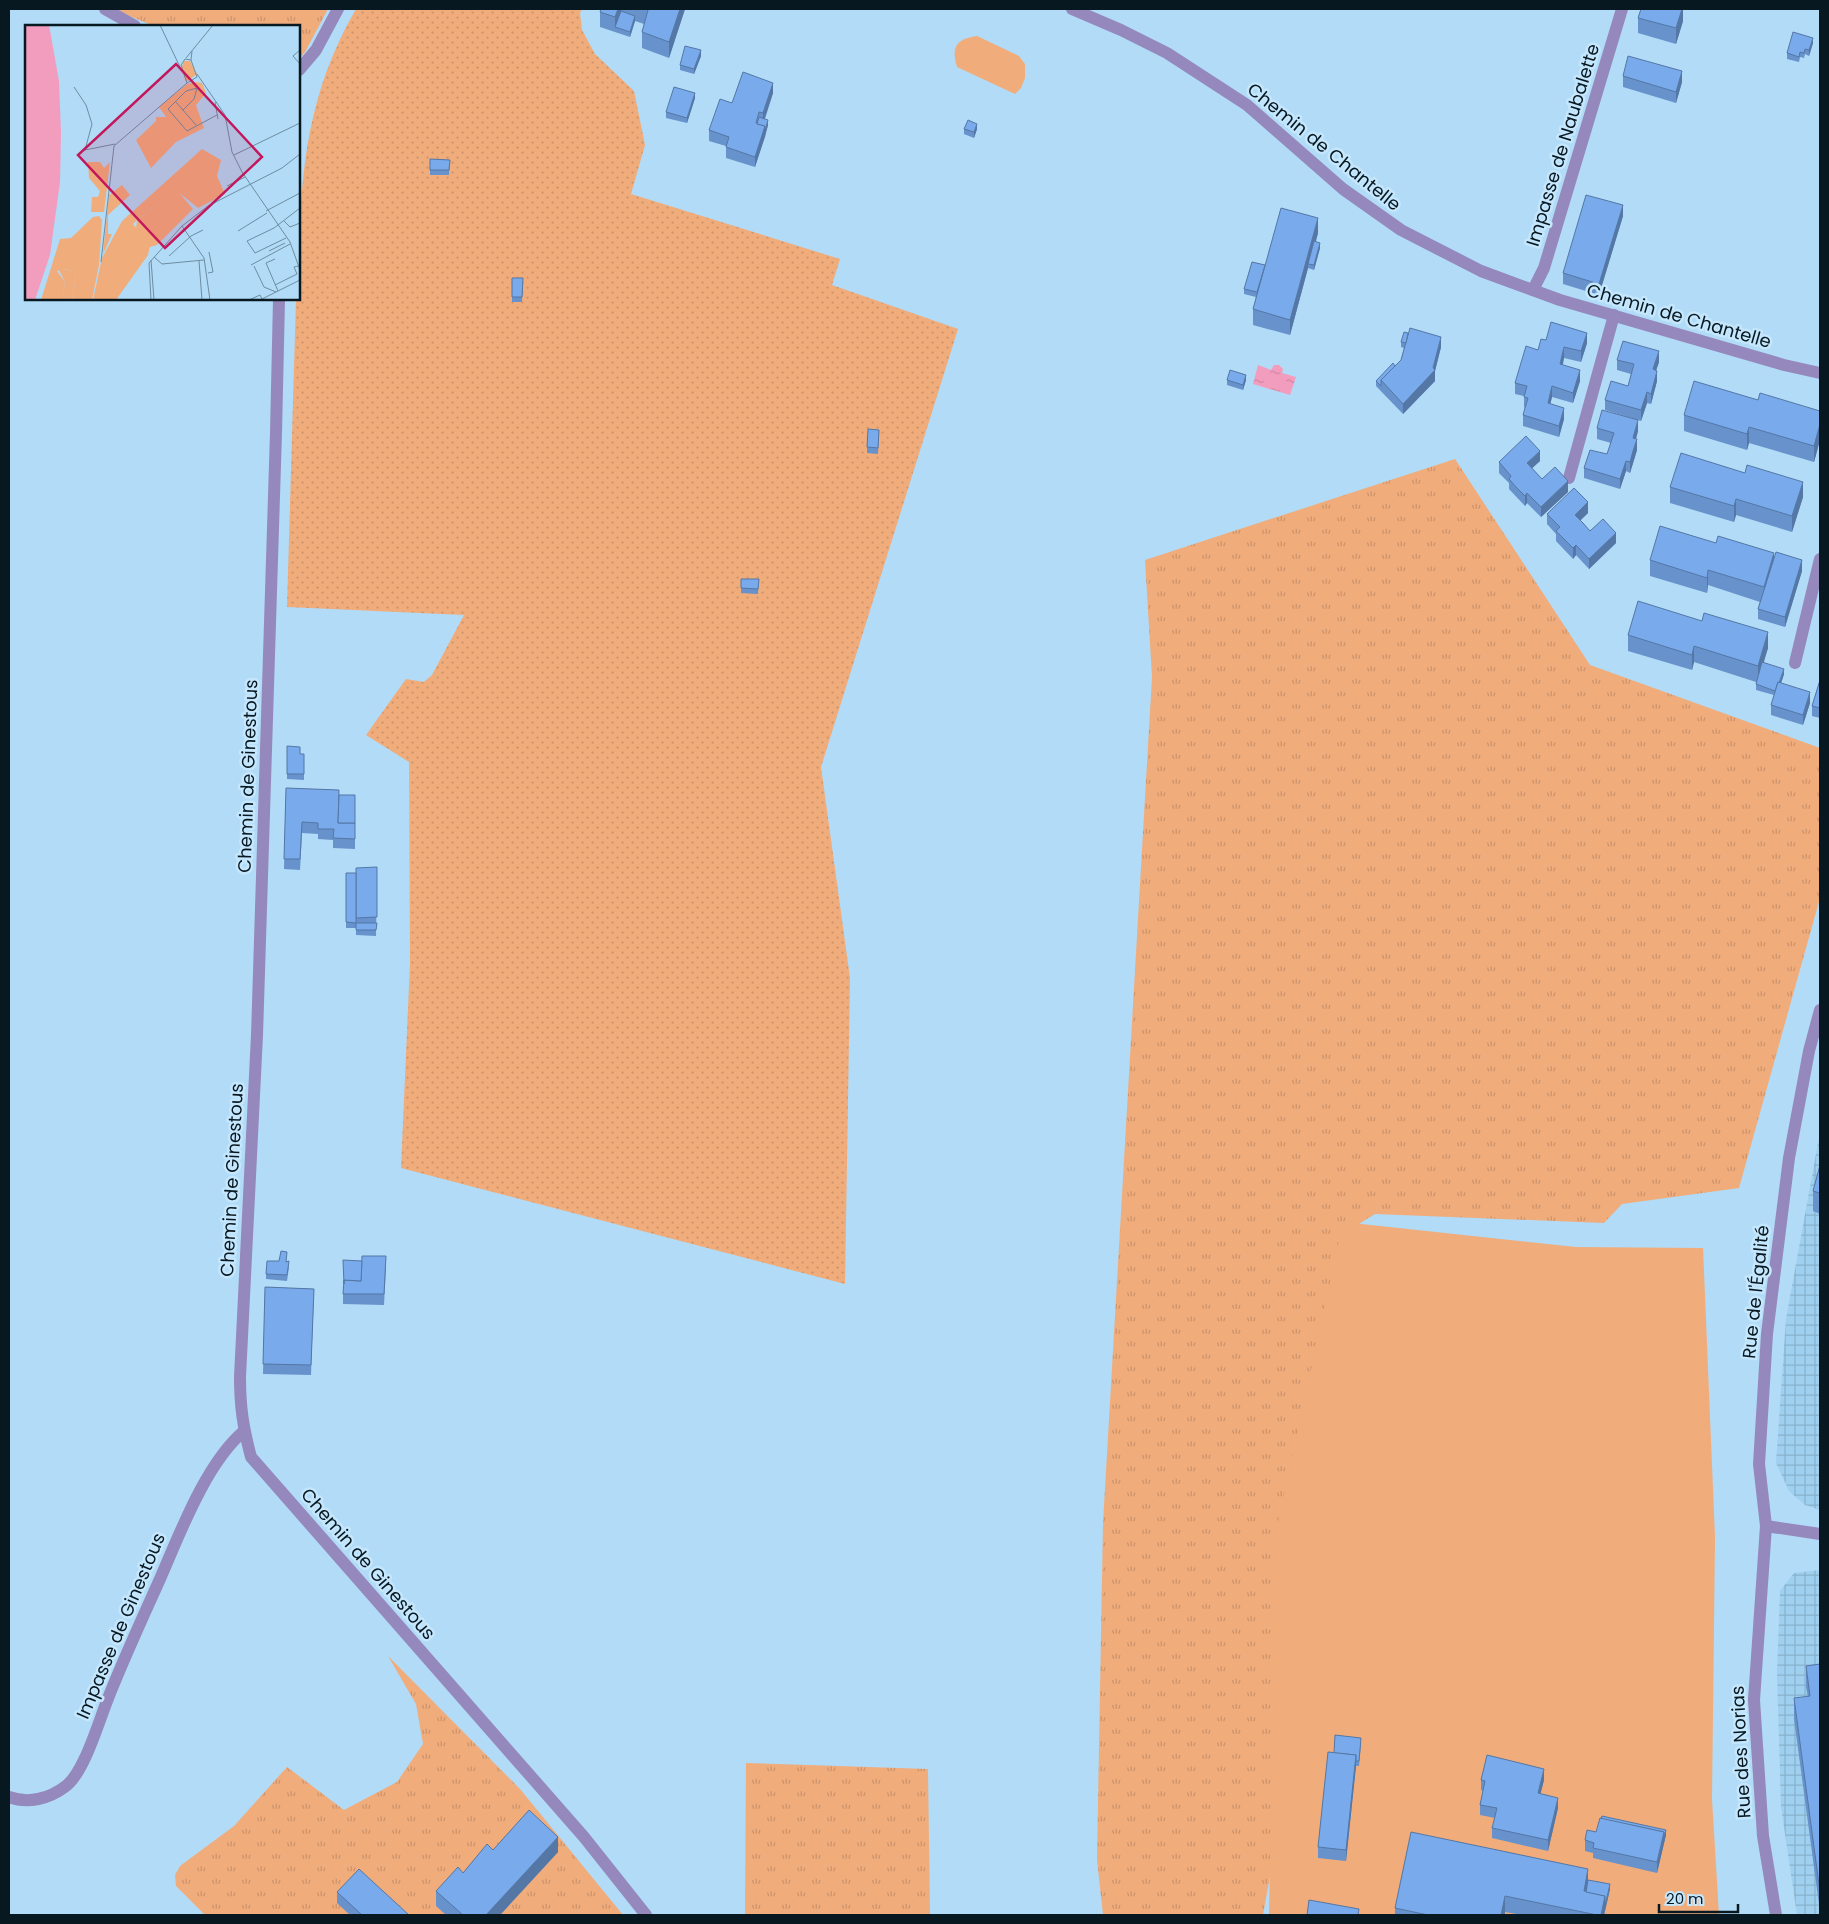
<svg xmlns="http://www.w3.org/2000/svg" width="1829" height="1924" font-family="Poppins,sans-serif">
<style>
.industrial{fill:url(#industrial-grid)}
.grass{fill:url(#grass-tufts)}
.park{fill:#f1ac7b}
.garden{fill:url(#garden-dots)}
.water{fill:url(#water-ripples)}
.lines{fill:none;stroke-linecap:round;stroke-linejoin:round}
.minor{stroke:#9588bc;stroke-width:12}
.wall{fill:#6792cb}
.shaded-wall{fill:#5477a5}
.building{fill:#78aaec;stroke:#5477a5}
.labels{text-anchor:middle;stroke-width:5;stroke-linejoin:round;paint-order:stroke}
.street-label{font-size:18px;fill:#081821;stroke:#c5e7fd}
.inset-road{fill:none;stroke:#6d8da1;stroke-width:1}
.view{fill:#c2185b;fill-opacity:0.15;stroke:#c2185b;stroke-width:2.5}
.inset-edge{fill:none;stroke:#081821;stroke-width:2.5}
</style>
<defs>
<pattern id="industrial-grid" width="8" height="8" patternUnits="userSpaceOnUse" patternTransform="scale(1.25)"><rect width="8" height="8" fill="#9fd0ef"/><path d="M0 4h8M4 0v8" fill="none" stroke="#87b2cd"/></pattern>
<pattern id="grass-tufts" width="24" height="20" patternUnits="userSpaceOnUse" patternTransform="scale(1.25)"><rect width="24" height="20" fill="#f1ac7b"/><path d="M3 7l-1-3M5 7V3M7 7l1-3M15 17l-1-3M17 17v-4M19 17l1-3" fill="none" stroke="#cd936a"/></pattern>
<pattern id="garden-dots" width="8" height="8" patternUnits="userSpaceOnUse" patternTransform="scale(1.25)"><rect width="8" height="8" fill="#f1ac7b"/><path d="M2 2h.1M6 6h.1" fill="none" stroke="#cd936a" stroke-width="1.8" stroke-linecap="round"/></pattern>
<pattern id="water-ripples" width="26" height="14" patternUnits="userSpaceOnUse" patternTransform="scale(1.25)"><rect width="26" height="14" fill="#f39dbe"/><path d="M2 4q2-2 4 0t4 0M15 11q2-2 4 0t4 0" fill="none" stroke="#cf86a3"/></pattern>
</defs>
<rect width="100%" height="100%" fill="#b1dbf6"/>
<!-- industrial -->
<g class="industrial">
<path d="M1820 1132V1510L1805 1505 1789 1491 1776 1463 1786 1319Z"/>
<path d="M1820 1570V1915H1797L1781 1807 1777 1674 1780 1591 1794 1573Z"/>
</g>
<!-- grass -->
<g class="grass">
<path d="M118 9H328L305 52 299 59V26H154L127 15Z"/>
<path d="M1455 459 1590 665 1820 748V898L1739 1188 1622 1204 1604 1223 1375 1214 1349 1230 1299 1716 1263 1915H1103L1097 1860 1103 1523 1152 677 1145 560Z"/>
<path d="M388 1656 520 1789 623 1915H205L176 1886 175 1875 180 1866 234 1826 287 1767 344 1810 397 1782 423 1744 416 1704Z"/>
<path d="M746 1763 928 1769 930 1915H745Z"/>
</g>
<!-- park -->
<g class="park">
<path d="M977 36 1019 56 1025 64V78L1021 88 1015 94 957 67C951 47 956 39 977 36Z"/>
<path d="M1343 1222 1576 1247 1703 1248 1715 1537 1712 1799 1719 1915H1269L1277 1527Z"/>
</g>
<!-- garden -->
<path class="garden" d="M356 9H582L580 13 582 30 595 54 634 91 645 145 631 194 840 259 832 285 958 329 821 767 850 978 845 1284 401 1168 410 963 409 762 366 735 406 679 424 682 432 675 464 615 287 607 296 299H299C299 192 301 104 356 9Z"/>
<!-- water -->
<path class="water" d="M1258 365 1271 370 1274 365H1279L1283 369 1282 373 1296 377 1290 395 1253 384Z"/>
<g class="lines">
<!-- minor -->
<g class="minor">
<path d="M105 9 135 26"/>
<path d="M1072 9 1121 30 1167 53 1247 105 1343 189 1401 230 1481 271 1560 300 1784 365 1820 373"/>
<path d="M299 70 316 50 338 9"/>
<path d="M1533 290 1544 268 1622 9"/>
<path d="M279 299 276 433 257 1035 240 1377C240 1407 243 1427 251 1457L584 1837 646 1915"/>
<path d="M1569 478 1614 315"/>
<path d="M1795 663 1820 559"/>
<path d="M1820 1010 1809 1051 1789 1158 1767 1334 1759 1464 1766 1526 1820 1534"/>
<path d="M1766 1526 1754 1700 1763 1836 1776 1915"/>
<path d="M9 1797C28 1804 49 1799 66 1786 84 1772 98 1724 107 1701 123 1660 142 1619 160 1579 180 1533 206 1463 244 1431"/>
</g>
</g>
<!-- wall -->
<g class="wall">
<path d="M601 9H685L669 58 642 48V32L644 24 635 21 630 37 600 27V12Z"/>
<path d="M1641 9H1683V21L1676 44 1638 33V18Z"/>
<path d="M1813 43 1809 56 1805 54 1804 58 1800 57 1799 62 1787 59V53Z"/>
<path d="M701 56 694 74 680 70V65Z"/>
<path d="M1623 76 1682 82 1676 103 1623 87Z"/>
<path d="M773 93 765 119 768 125 755 167 726 158V146L709 141V130Z"/>
<path d="M695 98 687 123 666 118V112Z"/>
<path d="M964 129H977L974 138 964 134Z"/>
<path d="M430 159 450 160 449 175H430Z"/>
<path d="M1623 216 1599 295 1563 284V273Z"/>
<path d="M1318 233 1316 241 1320 248 1314 270 1308 268 1290 335 1253 325V309L1256 297 1244 294V289L1265 265Z"/>
<path d="M512 278H523L522 302H512Z"/>
<path d="M1546 340 1587 343 1581 362 1564 358 1563 365 1580 381 1573 403 1552 397 1550 404 1564 419 1559 437 1523 426V415L1525 408 1524 407V396L1515 394V383L1538 350Z"/>
<path d="M1401 342 1441 347 1435 371V381L1403 414 1376 386V381L1395 366 1401 360 1404 348 1401 347Z"/>
<path d="M1617 360 1659 362 1656 370 1657 381 1651 404 1647 403 1641 421 1605 410V400L1628 386 1631 374 1617 370Z"/>
<path d="M1227 380H1246L1243 390 1227 385Z"/>
<path d="M1758 400 1820 411V440L1814 462 1749 443 1747 450 1684 431V415Z"/>
<path d="M1597 428 1638 431 1636 439 1637 450 1630 473 1626 471 1620 489 1584 478V468L1607 454 1611 443 1597 439Z"/>
<path d="M879 430 878 454 867 453V447Z"/>
<path d="M1540 461 1532 468 1542 479 1568 492 1541 517 1527 503 1525 506 1509 489V483L1499 473V462Z"/>
<path d="M1670 487 1803 497 1792 532 1736 515 1734 522 1670 503Z"/>
<path d="M1588 513 1580 521 1590 531 1616 543 1589 569 1576 555 1573 559 1556 541V534L1547 524V514Z"/>
<path d="M1716 543 1774 557 1802 571 1785 627 1758 619V609L1760 602 1708 585 1707 593 1650 576V560Z"/>
<path d="M741 579H759L758 594 741 593Z"/>
<path d="M1628 635 1768 648 1763 662 1784 674 1781 683 1810 703 1803 725 1771 715V705L1774 695 1756 690V682L1694 662 1692 670 1628 651Z"/>
<path d="M1820 680V718L1812 716V706Z"/>
<path d="M287 746 300 754H304V780L287 779Z"/>
<path d="M286 788 339 795H355V849L333 848V840L318 839V834L302 833 300 870 284 869Z"/>
<path d="M377 867 376 936 356 935V928H346V873H356Z"/>
<path d="M1820 1165V1214L1813 1211V1191Z"/>
<path d="M287 1262 289 1267 287 1281 266 1279V1274Z"/>
<path d="M386 1266 384 1305 343 1304V1287Z"/>
<path d="M265 1287 314 1289 311 1375 263 1374Z"/>
<path d="M1820 1664V1912L1794 1719V1698L1808 1697 1806 1687V1666Z"/>
<path d="M1361 1743 1359 1766H1356L1346 1861 1318 1858V1847L1334 1753Z"/>
<path d="M1481 1780H1544L1540 1794 1558 1808 1548 1851 1492 1838V1828L1495 1818 1480 1815V1805L1483 1791 1481 1790Z"/>
<path d="M1596 1832 1666 1835 1657 1873 1593 1858V1853L1585 1851V1840Z"/>
<path d="M493 1850 558 1852 500 1915H446L436 1906V1891L463 1873Z"/>
<path d="M1588 1880 1610 1889 1604 1915H1522L1505 1912V1915H1395V1908Z"/>
<path d="M337 1892 409 1915H350L337 1903Z"/>
</g>
<!-- shaded-wall -->
<g class="shaded-wall">
<path d="M618 9H621V16L615 27V17Z"/>
<path d="M680 9H685L669 58V42Z"/>
<path d="M1679 9H1683V21L1676 44V28Z"/>
<path d="M635 16V21L630 37V32Z"/>
<path d="M1813 38V43L1809 56V50Z"/>
<path d="M701 50V56L694 74V69Z"/>
<path d="M1682 71V82L1676 103V92Z"/>
<path d="M773 83V93L763 123V113Z"/>
<path d="M695 93V98L687 123V118Z"/>
<path d="M768 120V125L765 137V131Z"/>
<path d="M977 124V129L974 138V132Z"/>
<path d="M765 126V137L755 167V157Z"/>
<path d="M1623 205V216L1599 295V284Z"/>
<path d="M1318 218V233L1309 264H1308V268L1290 335V320Z"/>
<path d="M1320 243V248L1314 270V265Z"/>
<path d="M1587 333V343L1581 362V351Z"/>
<path d="M1441 337V347L1435 371V381L1403 414V404L1433 368Z"/>
<path d="M1564 347V358L1560 374V364Z"/>
<path d="M1659 351V362L1653 380V369Z"/>
<path d="M1580 370V381L1573 403V393Z"/>
<path d="M1657 371V381L1651 404V394Z"/>
<path d="M1246 375V380L1243 390V385Z"/>
<path d="M1552 386V397L1548 414V403Z"/>
<path d="M1647 392V403L1641 421V410Z"/>
<path d="M1564 408V419L1559 437V426Z"/>
<path d="M1638 420V431L1633 449V438Z"/>
<path d="M1820 424V440L1814 462V446Z"/>
<path d="M1749 427V443L1747 450V434Z"/>
<path d="M1637 439V450L1630 473V462Z"/>
<path d="M1540 451V461L1527 473V463Z"/>
<path d="M1626 461V471L1620 489V479Z"/>
<path d="M1568 481V492L1541 517V507Z"/>
<path d="M1803 482V497L1792 532V516Z"/>
<path d="M1527 493V503L1525 506V496Z"/>
<path d="M1736 499V515L1734 522V506Z"/>
<path d="M1588 502V513L1575 525V515Z"/>
<path d="M1616 533V543L1589 569V559Z"/>
<path d="M1576 545V555L1573 559V548Z"/>
<path d="M1774 553V568L1764 603V587Z"/>
<path d="M1802 560V571L1785 627V617Z"/>
<path d="M1708 570V585L1707 593V578Z"/>
<path d="M1768 632V648L1758 682V666Z"/>
<path d="M1694 646V662L1692 670V655Z"/>
<path d="M1784 669V674L1777 696V691Z"/>
<path d="M1810 692V703L1803 725V715Z"/>
<path d="M1356 1755V1766L1346 1861V1850Z"/>
<path d="M1544 1769V1780L1538 1804V1793Z"/>
<path d="M1558 1798V1808L1548 1851V1840Z"/>
<path d="M1666 1830V1835L1657 1873V1862L1664 1832Z"/>
<path d="M558 1837V1852L500 1915H486Z"/>
<path d="M1588 1869V1885L1585 1902 1584 1891Z"/>
<path d="M1610 1884V1889L1605 1911V1906Z"/>
<path d="M1505 1896V1915H1501Z"/>
<path d="M1605 1896V1911L1604 1915H1601Z"/>
</g>
<!-- building -->
<g class="building">
<path d="M601 9H618L615 17 600 12Z"/>
<path d="M645 9H680L669 42 642 32 648 10Z"/>
<path d="M1641 9H1682L1676 28 1638 18Z"/>
<path d="M621 11 635 16 630 32 615 27Z"/>
<path d="M1793 32 1813 38 1809 50 1805 49 1804 53 1800 52 1799 57 1787 53Z"/>
<path d="M685 46 701 50 694 69 680 65Z"/>
<path d="M1628 56 1682 71 1676 92 1623 76Z"/>
<path d="M743 72 773 83 763 113 759 112 756 123 765 126 755 157 726 147 729 137 709 130 720 99 732 103Z"/>
<path d="M674 87 695 93 687 118 666 112Z"/>
<path d="M759 117 768 120 765 131V126L757 124Z"/>
<path d="M968 120 977 124 974 132 964 129Z"/>
<path d="M430 159 450 160 449 170H430Z"/>
<path d="M1586 195 1623 205 1599 284 1563 273Z"/>
<path d="M1281 208 1318 218 1290 320 1253 309Z"/>
<path d="M1314 241 1320 243 1314 265 1308 264Z"/>
<path d="M1252 262 1265 265 1257 292 1244 289Z"/>
<path d="M512 278H523L522 297H512Z"/>
<path d="M1551 322 1587 333 1581 351 1564 347 1560 364 1580 370 1573 393 1552 386 1548 403 1564 408 1559 426 1523 415 1528 398 1524 397 1527 386 1515 383 1526 346 1538 350 1541 339 1546 340Z"/>
<path d="M1410 328 1441 337 1433 368 1435 370 1403 404 1381 380 1401 360Z"/>
<path d="M1404 332 1408 333 1406 343 1401 342Z"/>
<path d="M1623 341 1659 351 1653 369 1657 371 1651 394 1647 392 1641 410 1605 400 1611 381 1628 386 1634 364 1617 360Z"/>
<path d="M1393 363 1395 366 1381 380V386L1376 381Z"/>
<path d="M1230 370 1246 375 1243 385 1227 380Z"/>
<path d="M1694 381 1758 400 1760 393 1820 411V424L1814 446 1749 427 1747 434 1684 415Z"/>
<path d="M1602 410 1638 420 1633 438 1637 439 1633 451 1630 462 1626 461 1620 479 1584 468 1590 450 1607 454 1614 433 1597 428Z"/>
<path d="M868 429 879 430 878 448 867 447Z"/>
<path d="M1526 436 1540 451 1527 463 1542 479 1555 467 1568 481 1541 507 1527 493 1525 496 1516 487 1509 479 1511 476 1499 462Z"/>
<path d="M1681 453 1745 473 1747 465 1803 482 1792 516 1736 499 1734 506 1670 487Z"/>
<path d="M1574 488 1588 502 1575 515 1583 523 1590 531 1603 519 1616 533 1589 559 1576 545 1573 548 1556 531 1560 527 1547 514Z"/>
<path d="M1660 526 1716 543 1718 536 1774 553 1764 587 1708 570 1707 578 1650 560Z"/>
<path d="M1776 552 1802 560 1785 617 1758 609Z"/>
<path d="M741 579H759L758 589 741 588Z"/>
<path d="M1638 601 1702 621 1704 613 1768 632 1758 666 1694 646 1692 655 1628 635Z"/>
<path d="M1762 662 1784 669 1779 683 1778 682 1775 691 1756 684Z"/>
<path d="M1820 680V708L1812 706Z"/>
<path d="M1778 682 1810 692 1803 715 1771 705Z"/>
<path d="M287 746 300 747V754H304V774H287Z"/>
<path d="M286 788 339 790 338 823H355V839L333 838 334 829H318V823L302 822 300 859H284Z"/>
<path d="M339 795H355V823H338Z"/>
<path d="M377 867V917L356 918V868Z"/>
<path d="M346 873H356V923L346 922Z"/>
<path d="M356 923H377L376 930H356Z"/>
<path d="M1820 1165V1193L1813 1191Z"/>
<path d="M281 1251 287 1252 286 1262 289 1261 287 1275 266 1274 267 1261H279Z"/>
<path d="M362 1256H386L384 1294H343L344 1280 361 1281Z"/>
<path d="M343 1260 362 1261 361 1281 344 1280V1284Z"/>
<path d="M265 1287 314 1289 311 1365 263 1364Z"/>
<path d="M1820 1664V1892L1794 1698 1810 1696 1806 1666Z"/>
<path d="M1335 1735 1361 1738 1359 1761H1356V1755L1334 1753Z"/>
<path d="M1328 1752 1356 1755 1346 1850 1318 1847Z"/>
<path d="M1487 1755 1544 1769 1538 1793 1558 1798 1548 1840 1492 1828 1497 1808 1480 1805 1485 1781 1481 1780Z"/>
<path d="M529 1810 558 1837 486 1915H463L436 1891 458 1867 463 1873 487 1844 493 1850Z"/>
<path d="M1602 1816 1666 1830 1664 1837V1832L1601 1819Z"/>
<path d="M1600 1818 1664 1832 1657 1862 1593 1848 1594 1843 1585 1840 1587 1830 1596 1832Z"/>
<path d="M1411 1832 1588 1869 1584 1891 1605 1896 1601 1915H1597L1505 1896 1501 1915H1428L1395 1908Z"/>
<path d="M359 1869 409 1915H362L337 1892Z"/>
<path d="M1588 1880 1610 1884 1605 1906V1896L1586 1892Z"/>
<path d="M1309 1900 1359 1909 1358 1915H1307Z"/>
</g>
<g class="labels">
<!-- street labels -->
<g class="street-label">
<text transform="translate(1563 145) rotate(-73)" y="6">Impasse de Naubalette</text>
<text transform="translate(1324 147) rotate(39)" y="6">Chemin de Chantelle</text>
<text transform="translate(1679 316) rotate(16)" y="6">Chemin de Chantelle</text>
<text transform="translate(248 776) rotate(-88)" y="6">Chemin de Ginestous</text>
<text transform="translate(232 1180) rotate(-87)" y="6">Chemin de Ginestous</text>
<text transform="translate(1756 1292) rotate(-84)" y="6">Rue de l'Égalité</text>
<text transform="translate(368 1564) rotate(49)" y="6">Chemin de Ginestous</text>
<text transform="translate(121 1626) rotate(-67)" y="6">Impasse de Ginestous</text>
<text transform="translate(1741 1752) rotate(-93)" y="6">Rue des Norias</text>
</g>
</g>
<!-- overview -->
<g transform="translate(25 25)">
<rect width="275" height="275" fill="#b1dbf6"/>
<path d="M159 36H165L172 49 161 57 156 44ZM177 124 196 135 192 151 200 169 173 183 152 166 113 194 108 199 125 220 123 230 91 275H68L77 233 97 196ZM63 137H75L79 143 85 137 79 187H66L67 172H73L75 166 64 153ZM97 160 105 170 83 190V209H87L78 229 84 170ZM74 191 77 195 74 240 67 275H47L51 252 48 246 39 244 32 246 40 257 38 269 42 275H16L35 214 46 213 68 192Z" fill="#f1ac7b"/>
<path d="M91 234 101 247 96 255 91 249ZM33 243 48 246 51 252 47 275H42L38 269 40 257Z" fill="#f1ac7b"/>
<path d="M152 165 168 184 132 220 122 223 111 204 112 195Z" fill="#f1ac7b"/>
<path d="M171 57 177 58 181 68 171 80 179 103 151 117 126 143 111 115 131 96V92H141L134 82 162 59Z" fill="#f1ac7b"/>
<path d="M0 0H24L34 56 36 108 35 157 25 230 10 275H0Z" fill="#f39dbe"/>
<path class="inset-road" d="M135 0 155 42M275 25 268 31 275 39M161 33 188 0M166 35 160 34 156 40 162 58 172 52 166 35 167 26M172 49 200 90 207 127 217 147 265 217 275 245M49 62 61 80 67 99 60 125 90 119M150 76 171 100M190 77 193 94M158 85 169 74 172 63 161 66 143 84 162 106 192 90M209 130 275 98M202 161 220 152M241 186 275 168M259 196 265 202 275 198M213 206 242 188M261 213 230 228 222 216 249 203 275 183M244 226 260 218M144 231 166 211 178 205M129 232 137 239 179 235M250 234 241 238 253 266M126 235 129 275M174 236 177 275M76 237 89 121 162 58M226 240 265 219M229 241 239 262 251 267M183 248 188 247 184 227M250 260 272 249 269 242 273 241M126 275 124 238 157 201M185 275 179 233 157 201 183 181 257 143 275 129M224 275 235 270 237 274M235 275 275 255"/>
<path class="view" d="M151 39 237 132 140 223 53 130Z"/>
<rect width="275" height="275" class="inset-edge"/>
</g>
<!-- border -->
<rect width="1829" height="1924" fill="none" stroke="#081821" stroke-width="20"/>
<!-- scale -->
<path d="M1659 1904v8h79v-8" fill="none" stroke="#081821" stroke-width="2.5"/>
<text x="1666" y="1904" font-size="15" fill="#081821" stroke="#c5e7fd" stroke-width="4" paint-order="stroke">20 m</text>
</svg>
